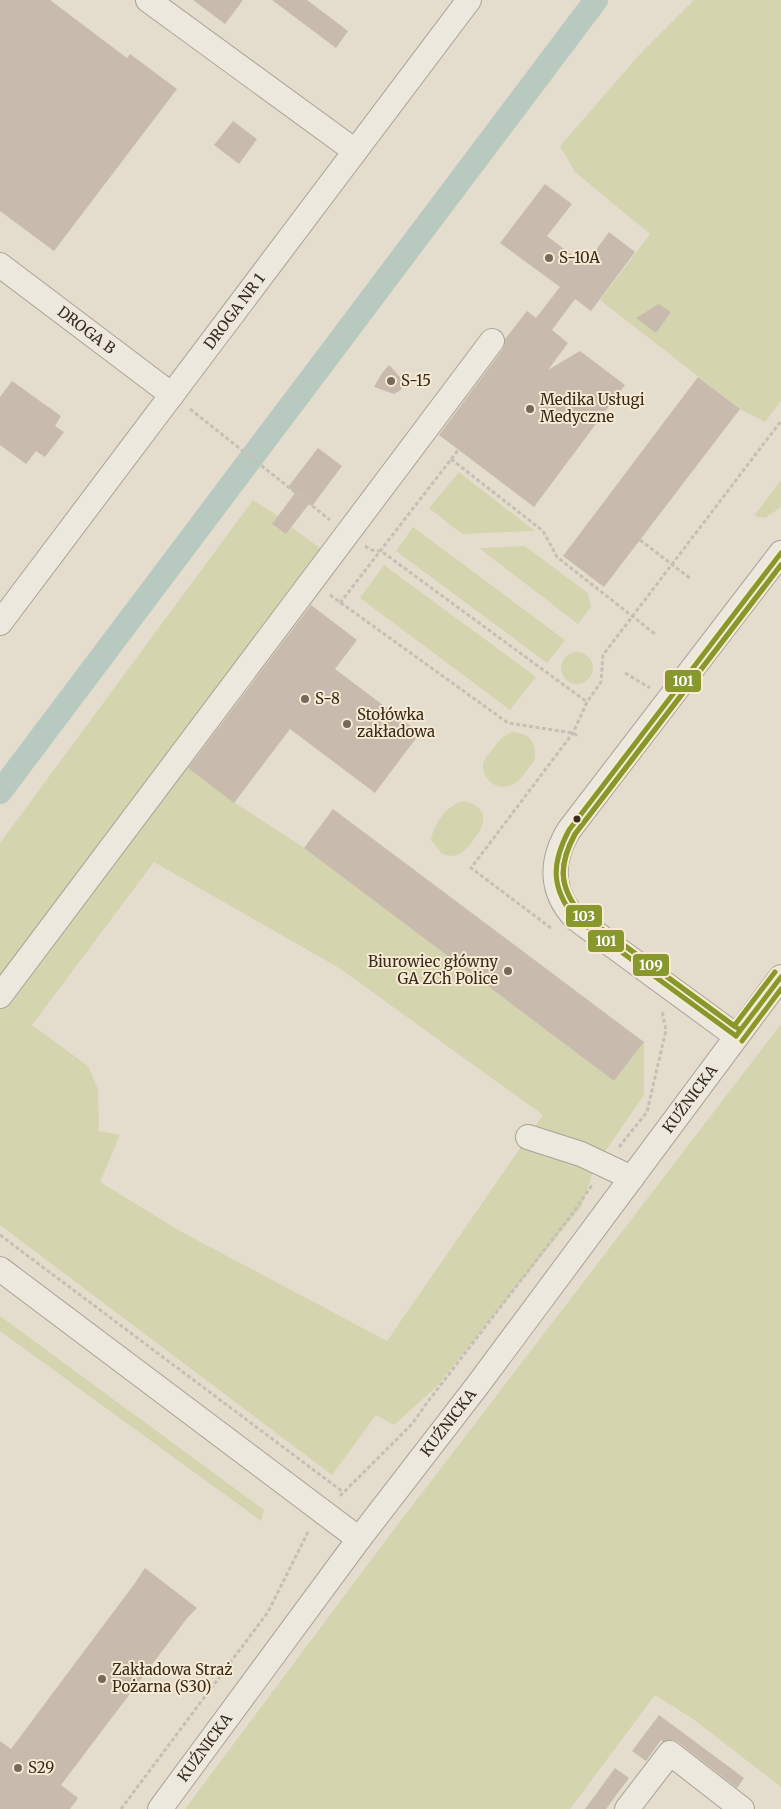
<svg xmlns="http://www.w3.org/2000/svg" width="781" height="1809" font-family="Merriweather,serif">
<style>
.green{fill:#d4d4af;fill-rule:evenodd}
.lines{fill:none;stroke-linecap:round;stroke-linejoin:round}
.canal{stroke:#b8c9bf;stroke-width:24}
.building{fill:#c8bbae}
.minor-casing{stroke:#a9a296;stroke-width:26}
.path{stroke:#c5bfb5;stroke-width:3;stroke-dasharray:4 2.5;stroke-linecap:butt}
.minor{stroke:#ece8de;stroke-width:24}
.bus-1-casing{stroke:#f6ebd2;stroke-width:9}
.bus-2-casing{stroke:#f6ebd2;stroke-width:9}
.bus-3-casing{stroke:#f6ebd2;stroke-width:9}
.bus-1{stroke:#88982c;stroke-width:5}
.bus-2{stroke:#88982c;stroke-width:5}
.bus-3{stroke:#88982c;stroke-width:5}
.poi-dot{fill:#74695b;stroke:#f6ebd2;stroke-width:2}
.bus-dot{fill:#382b1e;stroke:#f6ebd2;stroke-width:2}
.labels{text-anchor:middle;stroke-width:4;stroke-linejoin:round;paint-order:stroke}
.poi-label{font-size:15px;fill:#382b1e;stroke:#f6ebd2;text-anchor:start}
.street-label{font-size:15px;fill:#382b1e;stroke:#f6ebd2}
.line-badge{stroke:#f6ebd2;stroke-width:2}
.badge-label{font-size:14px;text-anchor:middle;font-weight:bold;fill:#fff}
</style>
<rect width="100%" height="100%" fill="#e4ddcd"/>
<!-- green -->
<g class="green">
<path d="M694 0H781V401L765 422 740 409 600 300 650 234 575 172 560 146 640 54Z"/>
<path d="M459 472 535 531 462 534 429 508Z"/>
<path d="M781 480V507L765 518 754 516Z"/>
<path d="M253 500 278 516 274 521 275 527 282 531 291 527 331 556 177 760 235 803 306 849 614 1081 644 1042V1095L595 1166 581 1207 436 1387 394 1425 376 1415 332 1475 0 1225V843ZM154 862 339 968 543 1115 387 1341 180 1231 100 1182 120 1135 99 1131 98 1089 88 1066 32 1025Z"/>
<path d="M413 527 565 640 547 663 396 551Z"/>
<path d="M525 546 588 593 591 607 578 624 479 548Z"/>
<path d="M384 565 536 677 510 710 360 598Z"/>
<circle cx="577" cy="668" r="16"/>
<path d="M513 732C531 733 536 743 535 759 529 767 523 778 515 783 502 793 482 782 483 765 484 758 489 754 493 749 500 739 502 736 513 732Z"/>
<path d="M464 801C491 808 486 825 472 842 468 847 463 853 457 855 452 857 447 855 442 854L431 840C434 823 448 804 464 801Z"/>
<path d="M781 1024V1787L693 1719 655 1695 570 1809H185L389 1536Z"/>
<path d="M0 1316 264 1510 261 1521 0 1331Z"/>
</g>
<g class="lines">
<!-- canal -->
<path class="canal" d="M0 792 596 0"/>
</g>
<!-- building -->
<g class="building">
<path d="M0 0H50L127 58 130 54 177 89 54 251 0 211Z"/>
<path d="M193 0H243L225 24Z"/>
<path d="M272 0H307L348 31 336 48Z"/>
<path d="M233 121 257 139 239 164 214 145Z"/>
<path d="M545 184 572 204 547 236 585 265 609 232 635 252 591 311 575 299 552 330 568 343 548 370 580 351 625 385 534 507 439 435 503 349 505 339 527 311 536 318 560 287 500 243Z"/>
<path d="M659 304 671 312 656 333 636 318Z"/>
<path d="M389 365 402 379 403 383 401 390 394 394 374 387 382 373Z"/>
<path d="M698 377 740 409 604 587 563 556Z"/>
<path d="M12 381 61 416 55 426 64 432 45 457 36 451 26 464 0 445V397Z"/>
<path d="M318 448 342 466 312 506 309 504 286 534 272 524 295 493 288 487Z"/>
<path d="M311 605 357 640 335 669 420 733 375 793 290 729 234 803 188 768Z"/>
<path d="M333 809 644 1042 614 1081 304 848Z"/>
<path d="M145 1568 197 1608 188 1617 61 1785 78 1798 70 1809H0V1741L11 1749 135 1583Z"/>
<path d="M659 1715 744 1778 737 1788 678 1742 672 1740 663 1742 661 1740 646 1761 632 1751Z"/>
<path d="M615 1768 629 1778 606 1809H585Z"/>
</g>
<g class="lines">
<!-- minor casing -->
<g class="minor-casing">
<g id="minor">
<path d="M148 0 355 151"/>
<path id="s1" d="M0 265 172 395"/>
<path id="s2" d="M0 623 469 0"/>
<path d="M0 996 492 341"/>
<path d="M736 1036 575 918C550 891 550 861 569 830L781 553"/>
<path d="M528 1137 581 1154 632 1178"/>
<path d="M0 1269 359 1539"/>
<path id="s3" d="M160 1809 359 1539 477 1386 781 977"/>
<path d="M627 1809 670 1753 742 1809"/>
</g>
</g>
<!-- path -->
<g class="path">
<path d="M190 409 330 520"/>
<path d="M451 459 543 531 557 557 655 634"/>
<path d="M640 540 691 579"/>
<path d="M365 546 372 550 381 551 587 702"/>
<path d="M330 595 508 723 573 733 578 736"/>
<path d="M340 603 459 449"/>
<path d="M625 673 650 688"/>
<path d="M551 928 471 868 573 733 587 702 601 682 603 655 781 421"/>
<path d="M619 1147 647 1112 666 1030 662 1011"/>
<path d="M0 1235 343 1492"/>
<path d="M340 1496 412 1424 426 1404 575 1210 592 1185"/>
<path d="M121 1809 268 1612 309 1530"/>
</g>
<!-- minor -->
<use href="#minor" class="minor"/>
<!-- bus-1 casing -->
<g class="bus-1-casing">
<g id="bus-1">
<path d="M736 1036 575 918C551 888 551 864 569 830L781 553"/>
<path d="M736 1036 781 977"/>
</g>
</g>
<!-- bus-2 casing -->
<g class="bus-2-casing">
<g id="bus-2">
<path d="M740 1030 580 913C558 885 559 864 575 834L781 565"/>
<path d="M742 1041 781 989"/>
</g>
</g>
<!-- bus-3 casing -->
<g class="bus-3-casing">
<path id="bus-3" d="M775 972 734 1026 580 913C558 885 559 864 575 834L781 565"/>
</g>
<!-- bus-1 -->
<use href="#bus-1" class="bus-1"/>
<!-- bus-2 -->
<use href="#bus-2" class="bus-2"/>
<!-- bus-3 -->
<use href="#bus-3" class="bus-3"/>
</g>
<!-- markers -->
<g class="poi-dot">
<circle cx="549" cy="258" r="5"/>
<circle cx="391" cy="381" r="5"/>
<circle cx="530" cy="409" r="5"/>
<circle cx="305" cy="699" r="5"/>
<circle cx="347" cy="724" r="5"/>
<circle cx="508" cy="971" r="5"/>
<circle cx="102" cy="1679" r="5"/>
<circle cx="18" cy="1768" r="5"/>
</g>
<circle class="bus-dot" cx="577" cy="819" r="4.5"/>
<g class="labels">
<!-- poi labels -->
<g class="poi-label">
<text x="559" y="263">S-10A</text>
<text x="401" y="386">S-15</text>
<text x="540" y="405">Medika Usługi<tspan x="540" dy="17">Medyczne</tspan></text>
<text x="315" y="704">S-8</text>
<text x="357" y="720">Stołówka<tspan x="357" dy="17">zakładowa</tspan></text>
<text x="498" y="967" text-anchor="end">Biurowiec główny<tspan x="498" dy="17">GA ZCh Police</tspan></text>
<text x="112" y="1675">Zakładowa Straż<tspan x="112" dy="17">Pożarna (S30)</tspan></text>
<text x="28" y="1773">S29</text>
</g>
<!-- street labels -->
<g class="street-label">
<text dy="5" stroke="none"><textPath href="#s2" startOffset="390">DROGA NR 1</textPath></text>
<text dy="5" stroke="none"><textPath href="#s1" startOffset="108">DROGA B</textPath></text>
<text dy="5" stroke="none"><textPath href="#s3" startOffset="886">KUŹNICKA</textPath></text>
<text dy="5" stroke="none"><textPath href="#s3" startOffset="482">KUŹNICKA</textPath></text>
<text dy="5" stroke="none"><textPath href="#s3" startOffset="76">KUŹNICKA</textPath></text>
</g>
</g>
<g class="line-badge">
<rect x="664" y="669" width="38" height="24" rx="5" fill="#88982c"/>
<rect x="565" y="904" width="38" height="24" rx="5" fill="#88982c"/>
<rect x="587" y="929" width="38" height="24" rx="5" fill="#88982c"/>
<rect x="632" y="953" width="38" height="24" rx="5" fill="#88982c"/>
</g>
<g class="badge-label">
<text x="683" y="686">101</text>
<text x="584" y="921">103</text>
<text x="606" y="946">101</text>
<text x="651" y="970">109</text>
</g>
</svg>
